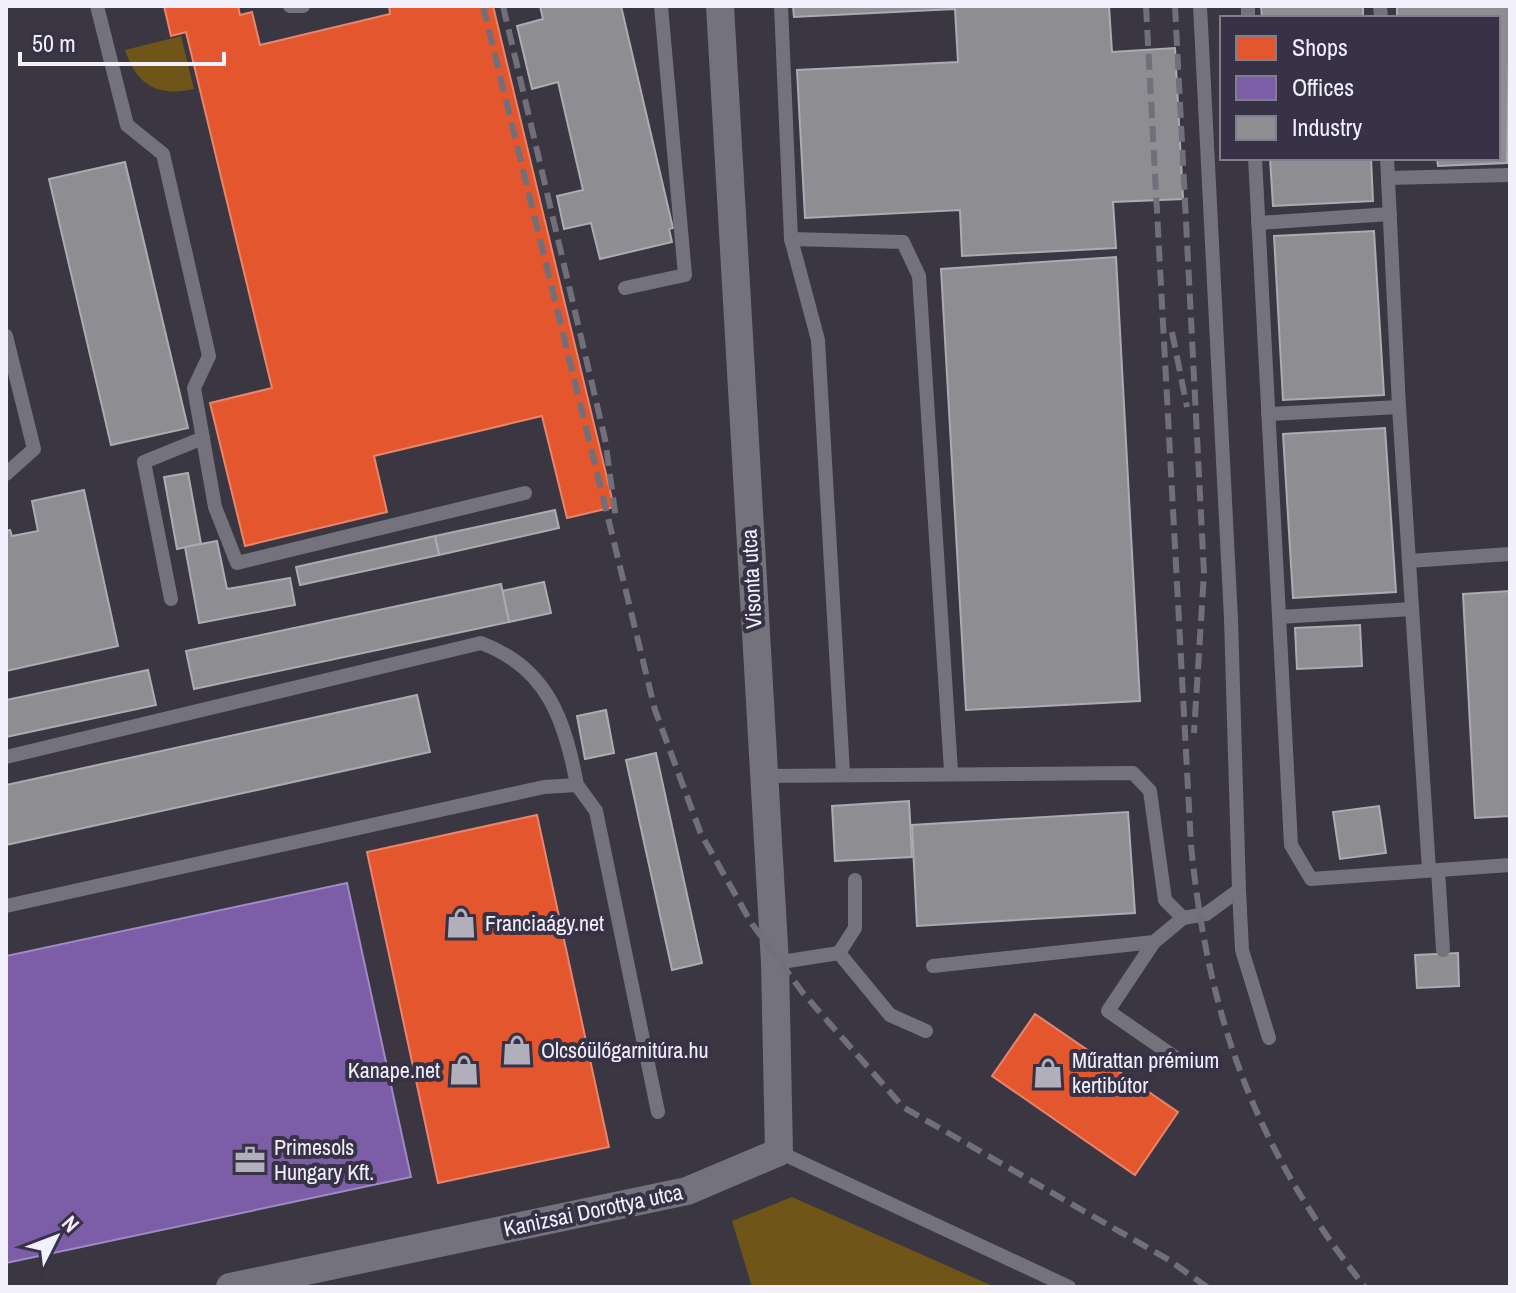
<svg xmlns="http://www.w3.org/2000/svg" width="1516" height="1293" font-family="'Archivo Narrow',sans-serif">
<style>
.green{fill:#6f5518}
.shops{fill:#e4572e;stroke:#e8856c;stroke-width:2}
.offices{fill:#7b5ea7;stroke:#9f8ac1;stroke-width:2}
.industry{fill:#8d8d92;stroke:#acabb2;stroke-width:2}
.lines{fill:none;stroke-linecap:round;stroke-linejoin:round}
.lane{stroke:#74727c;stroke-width:14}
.street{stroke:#74727c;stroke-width:28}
.rail{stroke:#716f79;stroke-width:6;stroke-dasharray:16 8;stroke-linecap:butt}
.labels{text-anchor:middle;stroke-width:8;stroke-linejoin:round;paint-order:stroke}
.street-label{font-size:22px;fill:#f3f0fd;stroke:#383246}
.poi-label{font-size:22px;fill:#f3f0fd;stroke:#383246;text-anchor:start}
</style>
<rect width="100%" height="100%" fill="#3a3642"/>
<!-- green -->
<g class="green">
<path d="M181 36 194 89C158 97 137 86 125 50Z"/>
<path d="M792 1197 995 1287H752L732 1221Z"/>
</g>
<!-- shops -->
<g class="shops">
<path d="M164 6H238L240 15 252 12 260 45 390 14 389 6H493L614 507 567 518 542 416 374 456 387 512 245 546 210 403 272 388 186 32 171 36Z"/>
<path d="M537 815 609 1147 438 1183 367 852Z"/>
<path d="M1035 1014 1178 1112 1135 1175 992 1076Z"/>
</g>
<!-- offices -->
<path class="offices" d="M347 883 411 1177 6 1263V956Z"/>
<!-- industry -->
<g class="industry">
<path d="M540 6H621L673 228 669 229 672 242 600 259 591 223 564 229 557 196 583 190 558 82 532 89 517 26 543 19Z"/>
<path d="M793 6H1109L1112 52 1175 48 1183 199 1113 202 1116 248 962 256 960 210 805 218 797 70 958 62 955 9 794 17Z"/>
<path d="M1261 6H1363V18H1262Z"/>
<path d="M1397 6H1510L1507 163 1438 166 1437 158H1498V18H1397Z"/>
<path d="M1270 158H1371L1373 201 1273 206Z"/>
<path d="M125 162 188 428 111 445 49 179Z"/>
<path d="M1374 231 1384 395 1283 400 1274 236Z"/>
<path d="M1116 257 1140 701 966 710 941 269Z"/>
<path d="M1385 428 1396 592 1293 598 1283 434Z"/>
<path d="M188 473 201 544 177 549 164 477Z"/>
<path d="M84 490 118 646 6 671V531L10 530 12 536 38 531 32 501Z"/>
<path d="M555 510 559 528 439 555 435 536Z"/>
<path d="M435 536 439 555 300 585 296 567Z"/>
<path d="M217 541 227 589 290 578 295 605 199 623 185 547Z"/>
<path d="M544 582 551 613 509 622 502 591Z"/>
<path d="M501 584 509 622 194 689 186 651Z"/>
<path d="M1510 591V816L1475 818 1463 594Z"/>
<path d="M1360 625 1362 666 1297 669 1295 628Z"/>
<path d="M148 670 156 705 6 737V700Z"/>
<path d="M417 695 430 752 6 845V785Z"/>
<path d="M606 710 614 753 585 759 577 716Z"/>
<path d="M656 753 702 963 672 970 626 760Z"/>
<path d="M909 801 912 857 835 861 832 806Z"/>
<path d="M1379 806 1386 853 1340 859 1333 812Z"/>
<path d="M1128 812 1135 913 917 926 912 825Z"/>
<path d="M1458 953 1459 986 1417 988 1415 955Z"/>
</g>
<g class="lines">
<!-- lane -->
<g class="lane">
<path d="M97 6 127 125 163 154 209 356 194 388 215 507 237 563 525 493"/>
<path d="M290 6H303"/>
<path d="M781 6 791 239 818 340 843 773"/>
<path d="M1248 6V18"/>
<path d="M1380 6 1381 18"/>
<path d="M1255 158 1291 845 1311 879 1510 865"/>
<path d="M1387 158 1399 407 1429 870"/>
<path d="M1388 178 1510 175"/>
<path d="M1258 223 1390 214"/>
<path d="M791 239 903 242 919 276 951 771"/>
<path d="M625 288 685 275 661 6"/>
<path d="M6 336 34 449 6 474"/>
<path d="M1268 414 1399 407"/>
<path d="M1409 561 1510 554"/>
<path d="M171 599 144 462 203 438"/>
<path d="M1279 617 1412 609"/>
<path d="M6 757 481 643C548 668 565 721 577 785"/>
<path d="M763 776 1133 773 1150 791 1165 900 1183 918 1206 914 1239 890 1231 619 1200 6"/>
<path d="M1438 870 1443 950"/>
<path d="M1239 890 1242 950 1269 1038"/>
<path d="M6 906 544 787 577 785 596 811 658 1112"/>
<path d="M1154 942 1108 1011 1179 1060"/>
<path d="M839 953 890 1015 926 1031"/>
<path d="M775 963 839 953 855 928V880"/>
<path d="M933 966 1154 942 1183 918"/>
<path d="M779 1152 1069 1287"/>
</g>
<!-- street -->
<path class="street" d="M230 1287 687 1191 779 1152 775 963 720 6"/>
<!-- rail -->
<g class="rail">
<path d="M483 6 655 710 701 834 752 924 803 993 903 1107 1169 1260 1207 1287"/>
<path d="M503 6 605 439 616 519"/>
<path d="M1146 6 1191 845C1208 1019 1256 1150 1365 1287"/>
<path d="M1175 6 1204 573 1194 733"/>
<path d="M1172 332 1187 407"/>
</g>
</g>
<!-- icons -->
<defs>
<g id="shop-bare" transform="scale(2.4)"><path d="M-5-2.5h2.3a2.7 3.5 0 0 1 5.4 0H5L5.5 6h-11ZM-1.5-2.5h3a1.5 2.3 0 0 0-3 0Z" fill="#b2afbc" stroke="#383246" stroke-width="2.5" paint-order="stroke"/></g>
<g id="office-bare" transform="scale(2.4)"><path d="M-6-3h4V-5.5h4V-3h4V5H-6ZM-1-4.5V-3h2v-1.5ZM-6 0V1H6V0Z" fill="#b2afbc" stroke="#383246" stroke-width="2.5" paint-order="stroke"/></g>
</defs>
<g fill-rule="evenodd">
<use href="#shop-bare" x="461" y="923"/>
<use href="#shop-bare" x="517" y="1050"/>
<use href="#shop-bare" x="464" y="1070"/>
<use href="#shop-bare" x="1048" y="1073"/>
<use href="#office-bare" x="250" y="1160"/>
</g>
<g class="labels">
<!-- street labels -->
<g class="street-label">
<text transform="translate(751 579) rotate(-93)" y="8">Visonta utca</text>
<text transform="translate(593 1210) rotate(-12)" y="8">Kanizsai Dorottya utca</text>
</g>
<!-- poi labels -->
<g class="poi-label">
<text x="485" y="931">Franciaágy.net</text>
<text x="541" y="1058">Olcsóülőgarnitúra.hu</text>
<text x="1072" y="1068">Műrattan prémium<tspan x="1072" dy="25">kertibútor</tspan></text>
<text x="440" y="1078" text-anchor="end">Kanape.net</text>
<text x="274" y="1155">Primesols<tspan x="274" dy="25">Hungary Kft.</tspan></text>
</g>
</g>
<!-- border -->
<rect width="1516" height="1293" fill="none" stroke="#f3f0fd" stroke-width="16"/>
<!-- legend -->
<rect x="1220" y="16" width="280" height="144" fill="#383246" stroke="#837e8f" stroke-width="2"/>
<rect x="1236" y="36" width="40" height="24" fill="#e4572e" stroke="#837e8f" stroke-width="2"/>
<text x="1292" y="56" font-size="24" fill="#f3f0fd">Shops</text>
<rect x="1236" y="76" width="40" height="24" fill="#7b5ea7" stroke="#837e8f" stroke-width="2"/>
<text x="1292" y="96" font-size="24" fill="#f3f0fd">Offices</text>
<rect x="1236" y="116" width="40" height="24" fill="#8d8d92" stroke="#837e8f" stroke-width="2"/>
<text x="1292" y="136" font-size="24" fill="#f3f0fd">Industry</text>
<!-- north arrow -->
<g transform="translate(56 1237) rotate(48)" stroke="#383246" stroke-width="6" paint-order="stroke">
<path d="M0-6L14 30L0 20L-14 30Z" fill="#f3f0fd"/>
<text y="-12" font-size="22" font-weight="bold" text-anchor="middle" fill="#f3f0fd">N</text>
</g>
<!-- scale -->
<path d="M20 52v12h204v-12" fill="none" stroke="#f3f0fd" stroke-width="4"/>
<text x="32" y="52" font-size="24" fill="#f3f0fd" stroke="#383246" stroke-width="6" paint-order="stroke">50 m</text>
</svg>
